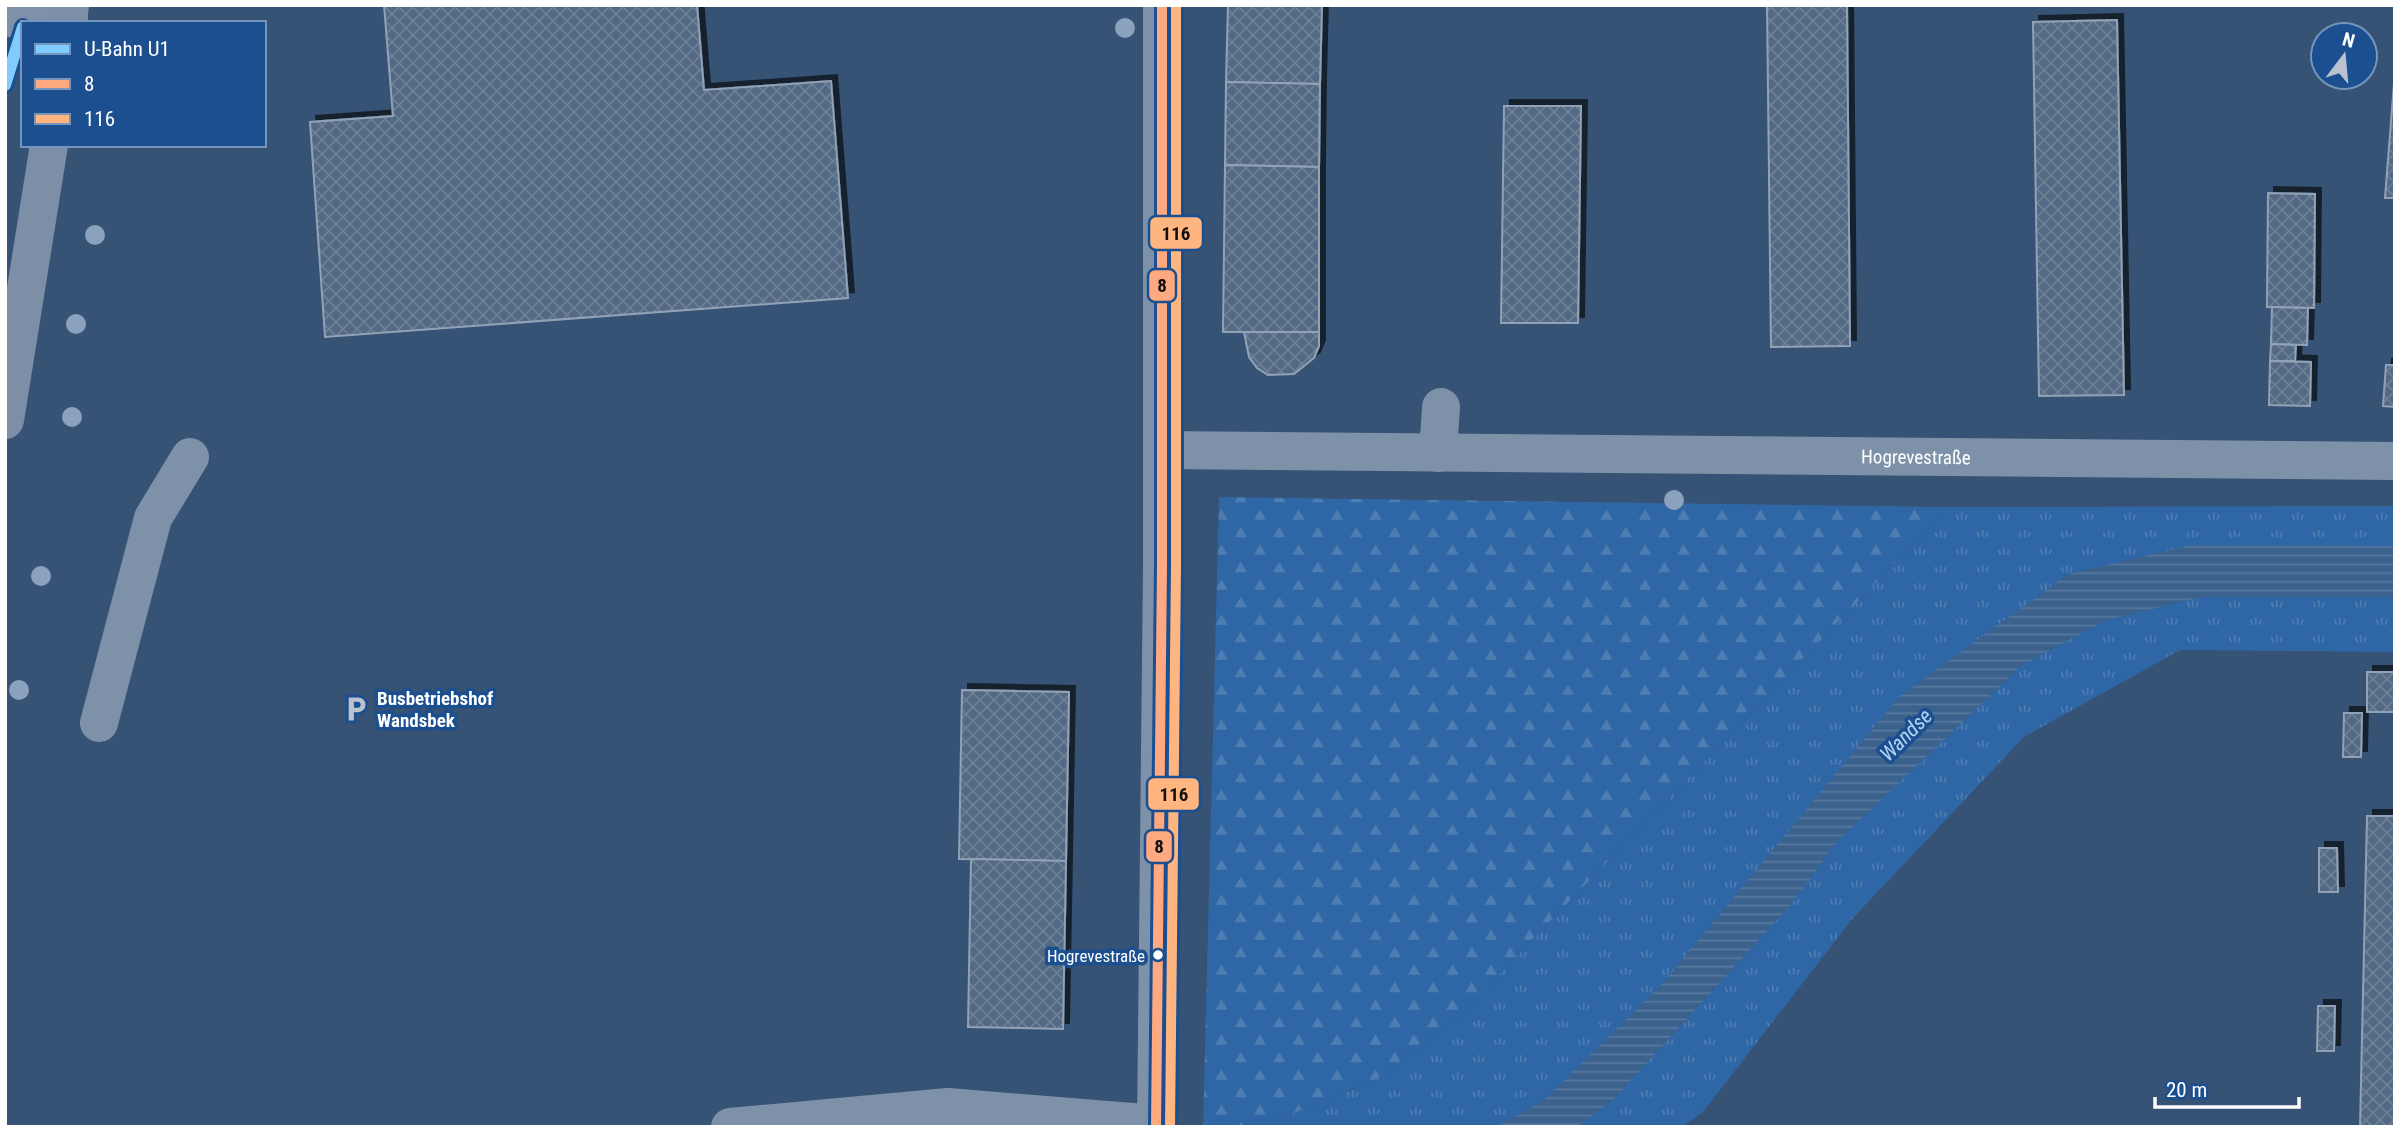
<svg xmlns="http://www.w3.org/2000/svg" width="2400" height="1132" font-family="'Roboto Condensed',sans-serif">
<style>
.forest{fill:url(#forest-firs)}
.park{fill:url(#park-tufts)}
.water{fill:url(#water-rules)}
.building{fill:url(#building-cross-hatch);stroke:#92a2b6;stroke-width:2;filter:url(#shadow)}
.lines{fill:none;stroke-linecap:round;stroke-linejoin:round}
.minor{stroke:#7d92a8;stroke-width:38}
.major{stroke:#7d8ea7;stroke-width:38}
.bus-1-casing{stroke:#1b4f8f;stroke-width:16}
.bus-2-casing{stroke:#1b4f8f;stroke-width:16}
.bus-1{stroke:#ffa980;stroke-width:10}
.bus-2{stroke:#ffb580;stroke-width:10}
.metro-1-casing{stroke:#1b4f8f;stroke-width:18}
.metro-1{stroke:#80cbff;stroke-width:12}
.tree{fill:#8aa2be}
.bus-dot{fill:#fff;stroke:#1b4f8f;stroke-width:2.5}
.labels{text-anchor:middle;stroke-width:7;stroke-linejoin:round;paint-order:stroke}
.bus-label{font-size:17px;fill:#fff;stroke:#1b4f8f;text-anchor:end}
.street-label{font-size:19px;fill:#fff;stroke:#1b4f8f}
.poi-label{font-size:19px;font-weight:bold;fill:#fff;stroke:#1b4f8f;text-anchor:start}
.water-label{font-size:21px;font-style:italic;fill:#b5d3f5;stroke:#1b4f8f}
.line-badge{stroke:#1b4f8f;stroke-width:2.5}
.pale-badge-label{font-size:19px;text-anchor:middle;font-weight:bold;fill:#111}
</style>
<defs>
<pattern id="forest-firs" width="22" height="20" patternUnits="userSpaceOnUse" patternTransform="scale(1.75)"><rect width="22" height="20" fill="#2f66a5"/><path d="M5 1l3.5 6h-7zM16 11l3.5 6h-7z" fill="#4e7db2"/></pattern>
<pattern id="park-tufts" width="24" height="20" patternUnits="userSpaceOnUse" patternTransform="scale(1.75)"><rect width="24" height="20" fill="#2f66a5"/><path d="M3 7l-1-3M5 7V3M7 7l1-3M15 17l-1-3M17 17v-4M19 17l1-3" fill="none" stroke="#4e7db2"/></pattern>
<pattern id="water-rules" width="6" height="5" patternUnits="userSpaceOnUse" patternTransform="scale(1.75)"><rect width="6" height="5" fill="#3b618d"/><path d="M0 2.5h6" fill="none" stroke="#58799e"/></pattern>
<pattern id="building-cross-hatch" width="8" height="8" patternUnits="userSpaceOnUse" patternTransform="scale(1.75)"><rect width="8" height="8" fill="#526984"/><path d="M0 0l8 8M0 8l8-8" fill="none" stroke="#6c8096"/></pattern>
<filter id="shadow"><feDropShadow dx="6" dy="-6" stdDeviation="0" flood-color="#0009"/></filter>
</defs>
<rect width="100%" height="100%" fill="#365274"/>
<!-- forest -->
<path class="forest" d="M1219 497 1949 507 1458 1017 1376 1079 1261 1127H1203Z"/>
<!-- park -->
<path class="park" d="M2395 506V652L2180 650 2024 737 1853 918 1703 1112 1682 1127H1261L1376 1079 1458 1017 1949 507Z"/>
<!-- water -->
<path class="water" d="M2192 545 2395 546V597H2202L2106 620 2021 666 1838 841 1789 907 1614 1099 1577 1127H1496L1543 1101 1663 983 1899 697 2068 574Z"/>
<!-- building -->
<g class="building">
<path d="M384 5H697L704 90 831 81 848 298 325 337 310 122 393 116Z"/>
<path d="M1228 5H1322L1320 84 1226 82Z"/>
<path d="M1767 5H1847L1850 346 1771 347Z"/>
<path d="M2117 20 2124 395 2039 396 2033 22Z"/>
<path d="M1226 82 1320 84 1319 167 1225 165Z"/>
<path d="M2394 83H2395V198H2385Z"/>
<path d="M1504 106H1581L1578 323H1501Z"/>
<path d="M1225 165 1319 167V332H1223Z"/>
<path d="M2268 193 2315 194 2314 308 2267 307Z"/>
<path d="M2272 307 2308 308 2307 345 2271 344Z"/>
<path d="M1244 332H1319V346L1314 358 1294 374 1268 375 1257 368 1249 357Z"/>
<path d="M2271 344 2296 345 2295 361H2270Z"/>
<path d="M2270 361 2311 362 2310 406 2269 405Z"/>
<path d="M2386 365H2395V407L2383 406Z"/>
<rect x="2367" y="672" width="28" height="40"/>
<path d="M962 690 1069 692 1066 861 959 859Z"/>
<path d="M2344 713H2362L2361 757H2343Z"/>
<path d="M2367 816H2395V1127H2360Z"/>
<path d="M2319 848H2337L2338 892H2319Z"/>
<path d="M971 859 1066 861 1063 1029 968 1027Z"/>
<path d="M2318 1006H2335L2334 1051H2317Z"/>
</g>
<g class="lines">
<!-- minor -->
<g class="minor">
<path d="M5 18 69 16"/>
<path id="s1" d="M1162 450 2395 461"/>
<path d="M1438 453 1441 407"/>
<path d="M99 723 153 518 190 457"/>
<path d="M730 1127 948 1107 1157 1124"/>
<path d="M1156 1127 1162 565V5"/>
</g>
<!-- major -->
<g class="major">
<path d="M68 23 70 5"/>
<path d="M5 420 49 145"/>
</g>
<!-- bus-1 casing -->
<g class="bus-1-casing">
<path id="bus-1" d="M1156 1127 1162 565V5"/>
</g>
<!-- bus-2 casing -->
<g class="bus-2-casing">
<path id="bus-2" d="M1170 1127 1176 565V5"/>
</g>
<!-- bus-1 -->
<use href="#bus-1" class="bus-1"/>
<!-- bus-2 -->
<use href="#bus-2" class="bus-2"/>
<!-- metro-1 casing -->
<g class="metro-1-casing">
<path id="metro-1" d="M5 85 23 27"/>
</g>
<!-- metro-1 -->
<use href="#metro-1" class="metro-1"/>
</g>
<!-- trees -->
<g class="tree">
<circle cx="1125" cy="28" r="10"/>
<circle cx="95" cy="235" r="10"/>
<circle cx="76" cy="324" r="10"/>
<circle cx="72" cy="417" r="10"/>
<circle cx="1674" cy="500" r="10"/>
<circle cx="41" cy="576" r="10"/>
<circle cx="19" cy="690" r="10"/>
</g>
<!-- icons -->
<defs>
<g id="parking-bare" transform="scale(2.1)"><path d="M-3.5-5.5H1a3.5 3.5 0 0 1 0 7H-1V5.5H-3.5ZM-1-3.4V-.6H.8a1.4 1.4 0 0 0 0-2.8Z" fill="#b9c2ce" stroke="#1b4f8f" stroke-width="2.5" paint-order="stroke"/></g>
</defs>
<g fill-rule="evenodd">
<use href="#parking-bare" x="356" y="709"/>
</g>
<!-- markers -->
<circle class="bus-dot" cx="1158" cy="955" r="6"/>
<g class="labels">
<!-- bus labels -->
<g class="bus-label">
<text x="1145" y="962">Hogrevestraße</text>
</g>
<!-- street labels -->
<g class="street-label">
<text dy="7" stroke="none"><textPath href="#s1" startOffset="754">Hogrevestraße</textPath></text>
</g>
<!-- poi labels -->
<g class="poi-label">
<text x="377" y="705">Busbetriebshof<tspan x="377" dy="22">Wandsbek</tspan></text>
</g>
<!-- water labels -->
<g class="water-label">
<text transform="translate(1906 735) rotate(-45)" y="7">Wandse</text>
</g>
</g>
<g class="line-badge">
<rect x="1149" y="216" width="54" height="34" rx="7" fill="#ffb580"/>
<rect x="1148" y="269" width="28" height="33" rx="7" fill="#ffa980"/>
<rect x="1147" y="777" width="53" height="34" rx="7" fill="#ffb580"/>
<rect x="1145" y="830" width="28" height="33" rx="7" fill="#ffa980"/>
</g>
<g class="pale-badge-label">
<text x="1176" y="240">116</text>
<text x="1162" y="292">8</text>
<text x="1174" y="801">116</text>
<text x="1159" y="853">8</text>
</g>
<!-- border -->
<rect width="2400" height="1132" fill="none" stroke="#ffffff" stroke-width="14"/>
<!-- legend -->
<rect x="21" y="21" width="245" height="126" fill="#1b4f8f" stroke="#7695bc" stroke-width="2"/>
<rect x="35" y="44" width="35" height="10" fill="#80cbff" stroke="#7695bc" stroke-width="2"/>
<text x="84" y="56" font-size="21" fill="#ffffff">U-Bahn U1</text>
<rect x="35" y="79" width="35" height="10" fill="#ffa980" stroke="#7695bc" stroke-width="2"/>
<text x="84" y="91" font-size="21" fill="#ffffff">8</text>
<rect x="35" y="114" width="35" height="10" fill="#ffb580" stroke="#7695bc" stroke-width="2"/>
<text x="84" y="126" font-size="21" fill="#ffffff">116</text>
<!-- north arrow -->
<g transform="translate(2344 56) rotate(16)"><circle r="33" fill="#1b4f8f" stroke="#7695bc" stroke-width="2"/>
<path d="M0-5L12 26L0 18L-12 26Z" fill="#b9c2ce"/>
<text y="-10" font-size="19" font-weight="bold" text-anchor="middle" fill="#ffffff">N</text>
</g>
<!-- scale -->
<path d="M2155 1097v10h144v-10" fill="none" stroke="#ffffff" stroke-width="3.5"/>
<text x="2166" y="1097" font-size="21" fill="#ffffff" stroke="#1b4f8f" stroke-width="5" paint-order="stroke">20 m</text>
</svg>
